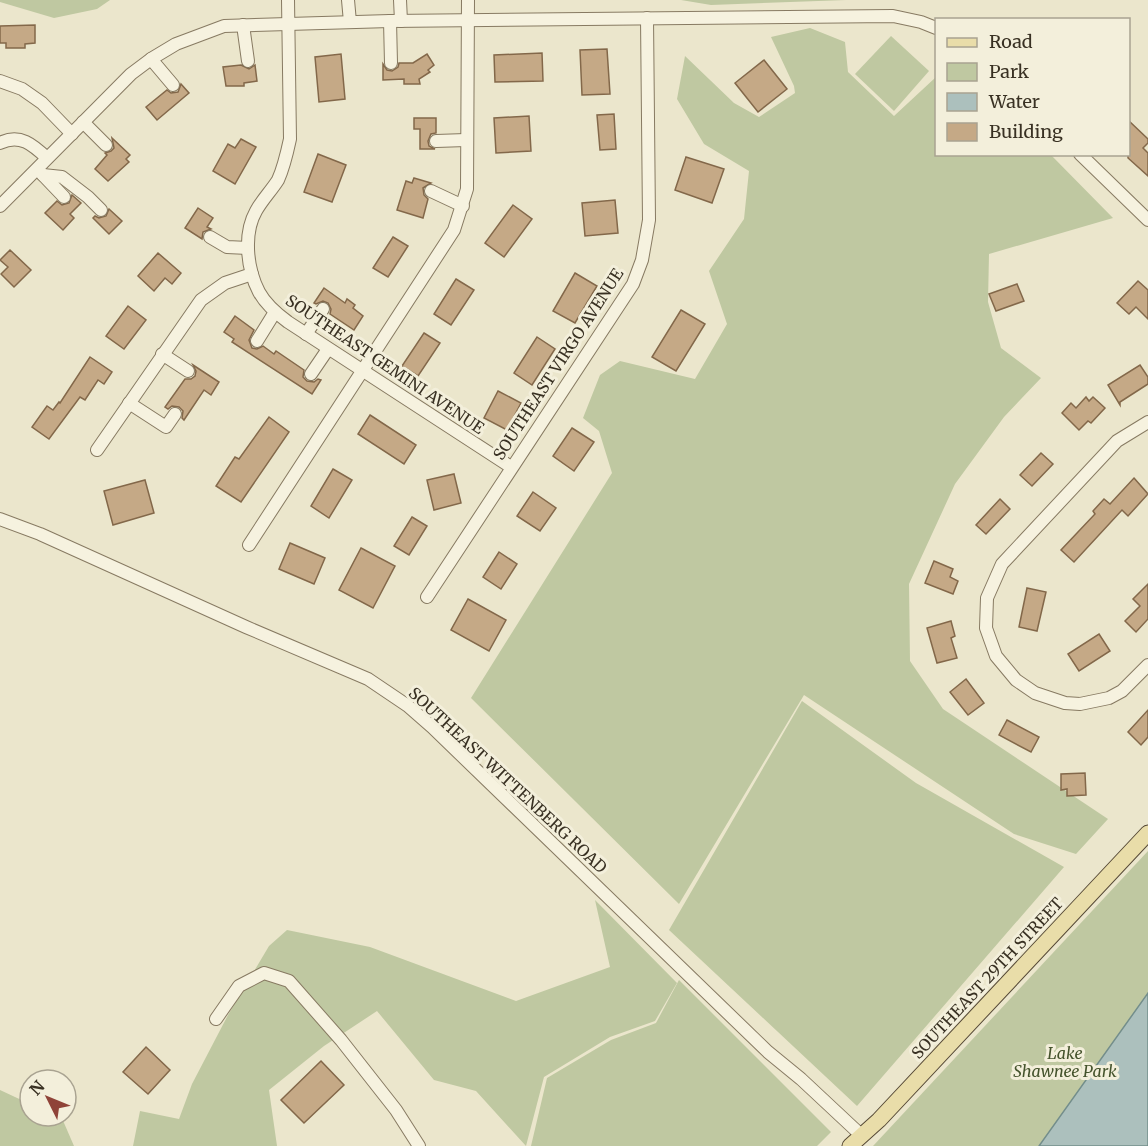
<svg xmlns="http://www.w3.org/2000/svg" width="1148" height="1146" font-family="Merriweather,serif">
<style>
.green{fill:#bfc8a1}
.water{fill:#acc0bd;stroke:#738e8b;stroke-width:1.5}
.building{fill:#c5a986;stroke:#83684a;stroke-width:1.5}
.lines{fill:none;stroke-linecap:round;stroke-linejoin:round}
.minor-casing{stroke:#877a62;stroke-width:14}
.major-casing{stroke:#554835;stroke-width:17}
.minor{stroke:#f6f2df;stroke-width:12}
.major{stroke:#e9dda9;stroke-width:15}
.labels{text-anchor:middle;stroke-width:6;stroke-linejoin:round;paint-order:stroke}
.street-label{font-size:16px;fill:#393123;stroke:#f3efdb}
.park-label{font-size:16px;font-style:italic;fill:#44532c;stroke:#f3efdb}
</style>
<rect width="100%" height="100%" fill="#ebe6cc"/>
<!-- green -->
<g class="green">
<path d="M0 0H110L97 9 54 18 0 2Z"/>
<path d="M681 0H846L711 5Z"/>
<path d="M810 28 845 42 848 72 894 116 936 77V154L1051 155 1113 218 989 254 988 302 1001 348 1041 378 1004 417 955 484 909 584 910 661 943 709 1108 819 1076 854 1014 834 804 695 679 904 471 698 612 473 599 431 583 418 600 375 620 361 695 379 727 324 709 271 744 219 749 171 704 144 677 99 685 56 734 103 759 117 795 93 794 86 771 37Z"/>
<path d="M891 36 929 71 894 111 855 74Z"/>
<path d="M802 701 916 783 1064 867 857 1106 669 930Z"/>
<path d="M1148 851V1146H873Z"/>
<path d="M595 900 677 983 655 1021 610 1037 544 1077 526 1146 476 1091 434 1080 377 1011 324 1046 269 1090 277 1146H133L140 1111 179 1119 192 1084 228 1015 269 946 287 930 370 947 516 1001 610 967Z"/>
<path d="M679 980 831 1132 817 1146H531L547 1078 611 1040 656 1023Z"/>
<path d="M0 1090 30 1104V1116H61L74 1146H0Z"/>
</g>
<!-- water -->
<path class="water" d="M1148 993V1146H1039Z"/>
<!-- building -->
<g class="building">
<path d="M35 25V43L25 44V48H6V43H0V26Z"/>
<path d="M607 49 610 94 582 95 580 50Z"/>
<path d="M542 53 543 81 495 82 494 55Z"/>
<path d="M341 54 345 99 319 102 315 57Z"/>
<path d="M427 54 434 65 428 70 430 72 419 79 420 84H404V79L383 80V64L387 70 392 71 398 67 399 63H413Z"/>
<path d="M764 60 787 89 758 112 735 83Z"/>
<path d="M241 65 249 69 255 65 257 81 244 83V86H226L223 67Z"/>
<path d="M181 84 189 93 157 120 146 107 167 90 171 93 178 92Z"/>
<path d="M614 114 616 149 600 150 597 115Z"/>
<path d="M529 116 531 151 496 153 494 118Z"/>
<path d="M414 118H436V133L431 134 428 141 429 146 435 149H420V129H414Z"/>
<path d="M1128 120 1148 139V143L1143 148 1148 153V176L1128 158Z"/>
<path d="M112 138 130 155 126 159 129 162 108 181 95 169 107 155 105 153 111 151 114 148Z"/>
<path d="M241 139 256 147 235 184 213 171 228 144 235 148Z"/>
<path d="M318 154 346 165 332 202 304 192Z"/>
<path d="M686 157 724 169 712 203 675 190Z"/>
<path d="M414 178 431 183 423 188 424 195 428 199 423 218 397 210 406 181 412 183Z"/>
<path d="M72 195 81 203 70 214 74 218 63 230 45 213 57 201 62 205 69 203Z"/>
<path d="M615 200 618 233 585 236 582 203Z"/>
<path d="M513 205 532 219 504 257 485 243Z"/>
<path d="M198 208 213 218 207 227 211 229 203 232 202 239 185 228Z"/>
<path d="M109 209 122 221 109 234 93 218 95 216 99 218 106 216Z"/>
<path d="M393 237 408 246 388 277 373 268Z"/>
<path d="M10 250 31 270 14 287 1 274 8 267 0 260Z"/>
<path d="M158 253 181 273 172 284 165 278 154 291 138 276Z"/>
<path d="M575 273 597 286 575 323 553 311Z"/>
<path d="M456 279 474 290 451 325 434 314Z"/>
<path d="M1138 281 1148 290V319L1136 307 1129 314 1117 303Z"/>
<path d="M1017 284 1024 301 996 311 989 294Z"/>
<path d="M324 288 345 303 347 299 355 305 353 308 363 316 354 330 330 314 331 309 328 303 323 301 316 304 314 303Z"/>
<path d="M128 306 146 320 124 349 106 336Z"/>
<path d="M681 310 705 324 676 371 652 357Z"/>
<path d="M235 316 254 330 249 340 252 348 257 349 263 346 274 354 276 351 304 370 303 377 307 381 314 382 318 379 321 380 312 394 232 342 234 339 224 332Z"/>
<path d="M424 333 440 343 418 376 402 366Z"/>
<path d="M537 337 555 349 532 385 514 373Z"/>
<path d="M90 357 112 372 104 384 98 380 85 400 80 397 49 439 32 427 47 406 53 410 59 402 60 403Z"/>
<path d="M193 365 219 382 211 395 204 390 184 420 182 418 183 411 179 407 172 406 168 409 165 407 185 379H191L195 376 196 371Z"/>
<path d="M1140 365 1148 377V384L1120 402V405L1108 385Z"/>
<path d="M498 391 521 403 507 430 484 418Z"/>
<path d="M1086 397 1089 401 1093 397 1105 408 1091 423 1088 421 1079 430 1062 413 1071 403 1076 408Z"/>
<path d="M370 415 416 445 404 464 358 434Z"/>
<path d="M269 417 289 432 241 502 216 486 235 457 239 459Z"/>
<path d="M572 428 594 442 574 471 553 456Z"/>
<path d="M1041 453 1053 464 1032 486 1020 475Z"/>
<path d="M333 469 352 480 329 518 311 506Z"/>
<path d="M454 474 461 503 434 510 427 480Z"/>
<path d="M1134 478 1148 494 1128 516 1122 510 1074 562 1061 550 1095 514 1093 511 1104 499 1110 504Z"/>
<path d="M145 480 154 513 113 525 104 491Z"/>
<path d="M533 492 556 508 540 531 517 516Z"/>
<path d="M1000 499 1010 509 986 534 976 525Z"/>
<path d="M412 517 427 526 409 555 394 546Z"/>
<path d="M290 543 325 558 314 584 279 569Z"/>
<path d="M361 548 395 566 373 608 339 590Z"/>
<path d="M499 552 517 564 501 589 483 577Z"/>
<path d="M934 561 953 569 950 577 958 581 953 594 925 583Z"/>
<path d="M1148 584V619L1136 632 1125 621 1140 606 1133 599Z"/>
<path d="M1027 588 1046 592 1037 631 1019 627Z"/>
<path d="M468 599 506 620 489 651 451 630Z"/>
<path d="M951 621 955 636 951 638 957 658 937 663 927 628Z"/>
<path d="M1099 634 1110 651 1079 671 1068 654Z"/>
<path d="M966 679 984 703 968 715 950 692Z"/>
<path d="M1148 710V737L1141 745 1128 732Z"/>
<path d="M1007 720 1039 737 1031 752 999 735Z"/>
<path d="M1085 773 1086 795 1067 796V789L1061 790V774Z"/>
<path d="M146 1047 170 1070 148 1094 123 1072Z"/>
<path d="M321 1061 344 1085 304 1123 281 1100Z"/>
</g>
<g class="lines">
<!-- minor casing -->
<g class="minor-casing">
<g id="minor">
<path d="M288 0 290 139C287 153 284 167 278 180 271 191 262 200 256 211 243 234 247 269 259 292 266 305 277 314 288 322L511 467"/>
<path d="M348 0 350 22"/>
<path d="M400 0 401 21"/>
<path d="M390 21 391 63"/>
<path d="M243 25 248 61"/>
<path d="M151 59 173 85"/>
<path d="M0 81 22 89 42 103 72 134"/>
<path d="M83 122 106 145"/>
<path d="M436 141 466 140"/>
<path d="M0 143C20 133 33 145 47 158"/>
<path d="M1080 154 1148 220"/>
<path d="M42 174 64 197"/>
<path d="M43 175 62 177 88 197 101 210"/>
<path d="M431 191 463 206"/>
<path d="M0 206 131 74 151 59 176 44 224 26 390 21 893 16 921 22 936 28"/>
<path d="M210 237 227 247 248 248"/>
<path d="M306 334 323 309"/>
<path d="M257 341 275 312"/>
<path d="M162 354 188 371"/>
<path d="M311 374 328 349"/>
<path d="M129 403 166 427 175 414"/>
<path d="M1148 422 1117 441 1002 564 987 598 986 628 996 656 1016 680 1035 693 1065 703 1080 704 1109 698 1122 691 1148 665"/>
<path d="M97 450 201 300 225 283 252 274"/>
<path d="M0 519 40 534 246 627 368 679 408 706 432 727 768 1052 801 1079 862 1136"/>
<path d="M249 545 454 230 467 189 468 0"/>
<path d="M427 597 633 284 642 260 649 220 647 18"/>
<path d="M216 1019 239 986 264 973 289 981 341 1040 396 1110 419 1146"/>
</g>
</g>
<!-- major casing -->
<g class="major-casing">
<path id="major" d="M850 1146 879 1120 1148 833"/>
</g>
<!-- minor -->
<use href="#minor" class="minor"/>
<!-- major -->
<use href="#major" class="major"/>
</g>
<g class="labels">
<!-- street labels -->
<g class="street-label">
<text transform="translate(385 364) rotate(34)" y="6">SOUTHEAST GEMINI AVENUE</text>
<text transform="translate(558 364) rotate(-57)" y="6">SOUTHEAST VIRGO AVENUE</text>
<text transform="translate(508 780) rotate(43)" y="6">SOUTHEAST WITTENBERG ROAD</text>
<text transform="translate(987 978) rotate(-47)" y="6">SOUTHEAST 29TH STREET</text>
</g>
<!-- park labels -->
<g class="park-label">
<text x="1065" y="1059">Lake<tspan x="1065" dy="18">Shawnee Park</tspan></text>
</g>
</g>
<!-- legend -->
<rect x="935" y="18" width="195" height="138" fill="#f3efdb" stroke="#a9a391" stroke-width="1.5"/>
<rect x="947" y="38" width="30" height="9" fill="#e9dda9" stroke="#a9a391" stroke-width="1.5"/>
<text x="989" y="48" font-size="18" fill="#393123">Road</text>
<rect x="947" y="63" width="30" height="18" fill="#bfc8a1" stroke="#a9a391" stroke-width="1.5"/>
<text x="989" y="78" font-size="18" fill="#393123">Park</text>
<rect x="947" y="93" width="30" height="18" fill="#acc0bd" stroke="#a9a391" stroke-width="1.5"/>
<text x="989" y="108" font-size="18" fill="#393123">Water</text>
<rect x="947" y="123" width="30" height="18" fill="#c5a986" stroke="#a9a391" stroke-width="1.5"/>
<text x="989" y="138" font-size="18" fill="#393123">Building</text>
<!-- north arrow -->
<g transform="translate(48 1098) rotate(313)"><circle r="28" fill="#f3efdb" stroke="#a9a391" stroke-width="1.5"/>
<path d="M0-4.5L10 22L0 15L-10 22Z" fill="#8f4338"/>
<text y="-9" font-size="16" font-weight="bold" text-anchor="middle" fill="#393123">N</text>
</g>
</svg>
